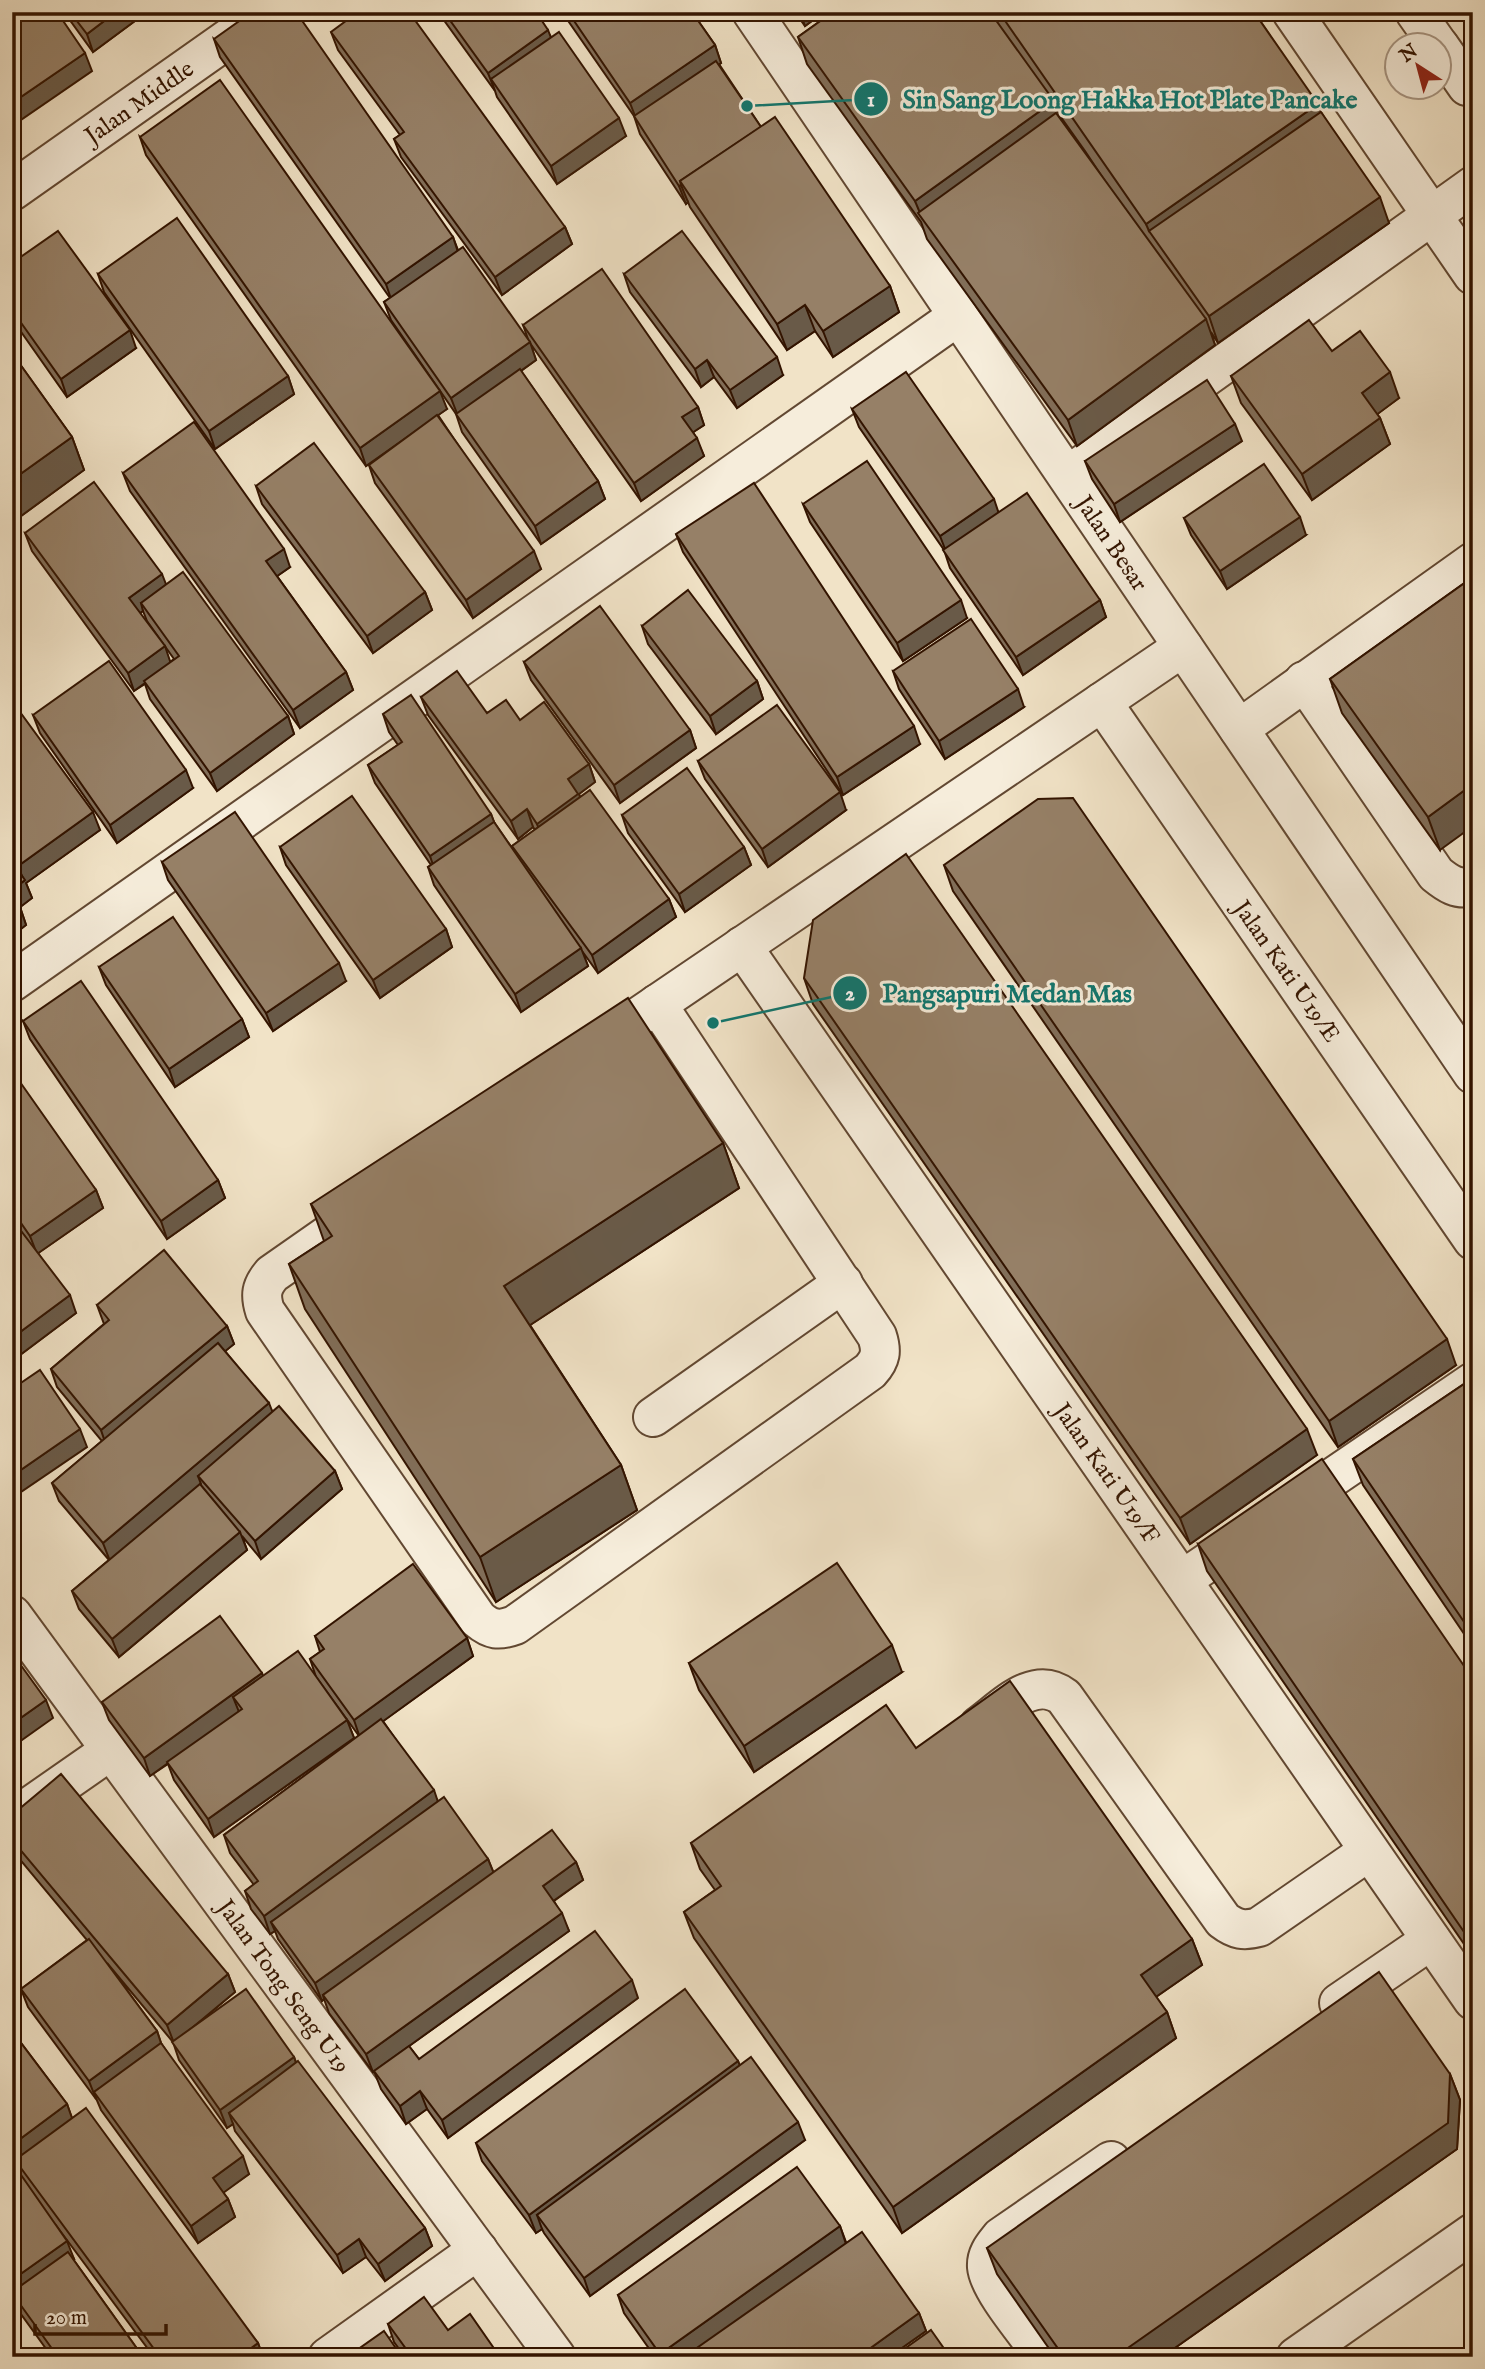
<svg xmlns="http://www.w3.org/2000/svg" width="1485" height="2369" font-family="'IM FELL English',serif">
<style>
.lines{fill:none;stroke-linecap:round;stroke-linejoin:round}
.minor-casing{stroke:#624832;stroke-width:42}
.minor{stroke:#f6eddb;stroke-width:38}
.wall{fill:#816e59;stroke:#331400;stroke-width:2;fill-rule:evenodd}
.shaded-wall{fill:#695a48;stroke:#331400;stroke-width:2}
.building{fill:#968067;stroke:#331400;stroke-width:2}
.labels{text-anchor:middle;stroke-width:6;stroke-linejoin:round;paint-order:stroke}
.street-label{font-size:24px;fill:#331400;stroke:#f6eddb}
.leader{fill:none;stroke:#0f766e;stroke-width:2.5}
.callout-dot{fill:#0f766e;stroke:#f6eddb;stroke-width:2.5}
.mark-label{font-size:21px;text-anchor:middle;font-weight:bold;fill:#fff}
.callout-label{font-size:26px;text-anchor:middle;font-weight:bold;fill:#0f766e;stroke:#f6eddb;stroke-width:6;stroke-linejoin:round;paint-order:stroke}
</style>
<rect width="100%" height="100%" fill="#f1e3c7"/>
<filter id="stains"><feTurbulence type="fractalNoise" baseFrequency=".00286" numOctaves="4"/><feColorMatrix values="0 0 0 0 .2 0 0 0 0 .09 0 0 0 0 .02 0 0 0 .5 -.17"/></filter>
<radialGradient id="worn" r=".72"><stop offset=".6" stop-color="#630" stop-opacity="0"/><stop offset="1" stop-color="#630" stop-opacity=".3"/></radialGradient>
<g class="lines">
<!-- minor casing -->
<g class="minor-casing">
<g id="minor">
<path d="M752 12 1473 1074"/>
<path d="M1292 12 1473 275"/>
<path d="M1415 12 1439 46"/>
<path d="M1440 47 1467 86"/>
<path d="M12 191 266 12"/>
<path d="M1077 469 1473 186"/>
<path d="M1304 681 1436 874C1447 883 1458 891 1473 886"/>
<path d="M1102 702 1473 1240"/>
<path d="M1239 729 1473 562"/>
<path d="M742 946 1473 2000"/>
<path d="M12 982 958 316"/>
<path d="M597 1045 1183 647"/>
<path d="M365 1209 272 1274C261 1287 260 1295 265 1311L478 1619C491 1630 499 1631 515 1625L870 1371C881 1359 882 1351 877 1336L657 1004"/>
<path d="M653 1417 843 1283"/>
<path d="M1182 1580 1473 1382"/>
<path d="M12 1615 556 2357"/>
<path d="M979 1726C1004 1708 1034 1674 1064 1697L1223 1920C1236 1930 1244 1931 1259 1927L1369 1851"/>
<path d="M12 1819 111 1750"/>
<path d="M1339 2003 1431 1940"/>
<path d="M328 2357 478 2250"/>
<path d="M1044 2357C1030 2336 989 2290 987 2267 986 2254 994 2246 1001 2237L1111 2161"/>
<path d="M1296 2357 1473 2233"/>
</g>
</g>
<!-- minor -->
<use href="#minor" class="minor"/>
</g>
<!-- wall -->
<g class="wall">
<path d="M64 12H147L93 52Z"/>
<path d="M438 12H536L551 37 626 136 557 184 497 97 495 91Z"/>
<path d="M562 12H692L715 45 721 63 719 64 761 127 890 286 899 312 833 357 815 331 787 350 690 207 688 202 686 204 640 134 634 116Z"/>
<path d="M795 12H824L805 26Z"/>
<path d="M833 12H1254L1321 112 1389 223 1218 343 1211 332 1215 345 1077 446 927 239 921 222 807 64 798 37ZM1058 113 1085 151 1107 184 1061 119Z"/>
<path d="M1459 12H1473V33Z"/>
<path d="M331 32 565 227 572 244 502 295 401 157 394 139 400 135 338 50Z"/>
<path d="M214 39 453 237 458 250 529 342 523 325 698 407 704 425 693 432 704 456 641 501 530 343 536 360 521 371 598 481 605 499 541 544 462 432 456 414 391 320 384 302 390 298 220 57Z"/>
<path d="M140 137 447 409 438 415 541 569 473 618 375 483 369 465 400 442 366 466 146 155Z"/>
<path d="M12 263 136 348 67 397 12 319Z"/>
<path d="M98 274 288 376 294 394 215 449 104 292Z"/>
<path d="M624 274 783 375 737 408 714 377 701 387 630 292Z"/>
<path d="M1332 351 1399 398 1377 414 1380 418 1390 444 1312 500 1241 403 1231 376Z"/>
<path d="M12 353 72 437 84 470 21 516 12 504Z"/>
<path d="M852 409 999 512 1100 600 1106 617 1023 675 950 568 944 550 859 427Z"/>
<path d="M1242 441 1120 522 1092 479 1085 461Z"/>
<path d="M123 473 290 567 277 576 346 672 353 690 300 728 130 491Z"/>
<path d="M256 486 425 592 432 610 373 653 262 504Z"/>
<path d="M803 504 967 618 903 661 810 522Z"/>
<path d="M1184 518 1306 535 1227 589 1191 535Z"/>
<path d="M25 533 166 585 288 716 294 734 217 791 150 699 145 684 134 691 32 551ZM143 611 147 621 174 659 170 662 140 613Z"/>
<path d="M676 534 920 744 843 795 683 552Z"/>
<path d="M1473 577 1440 850 1342 713 1330 679Z"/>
<path d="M642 626 757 681 763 699 716 734 648 644Z"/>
<path d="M524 662 690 730 696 748 620 803 531 680Z"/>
<path d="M893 671 1024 707 945 759 899 689Z"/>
<path d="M421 697 520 720 589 764 595 782 579 794 580 797 669 899 676 917 598 973 582 951 588 966 521 1012 434 885 428 867 431 865 375 783 368 765 398 745 389 732 383 714 491 814 494 822 514 851 512 846 535 830 533 827 518 839 428 715Z"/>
<path d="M12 701 100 830 26 883 32 898 20 907 26 925 12 936Z"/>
<path d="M33 715 193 788 117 843 40 733Z"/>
<path d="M698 761 846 810 768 867 705 779Z"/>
<path d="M622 815 744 847 751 865 685 912 628 833Z"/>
<path d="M280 847 446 929 452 947 380 998 286 865Z"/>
<path d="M162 862 346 981 273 1031 168 880Z"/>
<path d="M944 865 1456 1365 1338 1447 953 891Z"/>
<path d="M99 967 242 1019 249 1037 175 1087 106 985Z"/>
<path d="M804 978 1317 1455 1190 1544 813 1004Z"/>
<path d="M23 1021 218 1180 225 1198 167 1239 30 1039Z"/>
<path d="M12 1087 96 1190 103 1208 38 1253 76 1313 12 1361Z"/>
<path d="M723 1143 739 1188 530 1325 621 1465 637 1510 496 1602 305 1309 289 1264 324 1241 311 1204Z"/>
<path d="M97 1305 227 1326 234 1344 225 1351 273 1412 335 1471 342 1489 261 1559 242 1536 247 1550 119 1657 79 1609 72 1591 109 1560 59 1501 52 1483 102 1441 57 1387 51 1369 104 1324Z"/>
<path d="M1473 1378V1647L1363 1485 1353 1459Z"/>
<path d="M1198 1544 1473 1679V1957L1207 1571Z"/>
<path d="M315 1636 467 1638 473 1656 383 1721 438 1801 488 1859 493 1872 576 1862 583 1880 554 1901 569 1931 409 2046 419 2059 638 1998 448 2138 427 2109 406 2124 381 2089 374 2071 373 2072 329 2013 324 1999 322 2001 278 1939 275 1931 270 1934 251 1909 245 1891 254 1885 230 1853 224 1835 359 1736 316 1677 310 1659 320 1652Z"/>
<path d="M689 1663 902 1672 754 1772 699 1690Z"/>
<path d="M263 1676 347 1720 354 1738 214 1837 174 1780 168 1764 150 1776 109 1720 102 1702Z"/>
<path d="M916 1748 1192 1939 1202 1965 1156 1997 1167 2012 1176 2038 902 2233 694 1938 684 1912 715 1890 700 1869 691 1843Z"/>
<path d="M12 1815 228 1974 235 1992 191 2029 294 2057 296 2062 425 2228 432 2246 385 2281 366 2257 343 2273 235 2131 233 2124 227 2128 179 2060 173 2042 107 1963 157 2031 161 2043 249 2174 223 2192 228 2199 235 2217 198 2243 101 2110 96 2098V2099L28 2007 21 1989 87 1940 12 1850Z"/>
<path d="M12 2031 67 2104 72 2118 258 2343 263 2357H154L55 2224 74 2259H73L143 2357H52L18 2310 15 2301 12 2303V2162L20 2173 17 2164 16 2165 12 2160Z"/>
<path d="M738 2061 740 2066 805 2140 590 2296 544 2233 542 2229 536 2233 482 2161 476 2143Z"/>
<path d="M1450 2074 1460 2100 1457 2149 1162 2357H1055L997 2274 987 2248Z"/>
<path d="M840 2226 846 2242 919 2313 926 2331 889 2357H655L624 2313 618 2295Z"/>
<path d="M388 2324 448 2330 500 2357H405L394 2342Z"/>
</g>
<!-- shaded-wall -->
<g class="shaded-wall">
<path d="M116 12H147L93 52 87 34Z"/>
<path d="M800 12H824L805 26Z"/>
<path d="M548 30 555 48 491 79 495 91 488 73Z"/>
<path d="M715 45 721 63 637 121 630 103Z"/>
<path d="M85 53 92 71 12 126V103Z"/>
<path d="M1054 101 1064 128 922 218 915 201Z"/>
<path d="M1318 104 1330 138 1149 231 1146 224Z"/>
<path d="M619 118 626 136 557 184 551 166Z"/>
<path d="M681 185 688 202 686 204 679 186Z"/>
<path d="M1380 197 1389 223 1218 343 1209 316Z"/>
<path d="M565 227 572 244 502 295 495 277Z"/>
<path d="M453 237 459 255 392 302 386 284Z"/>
<path d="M890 286 899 312 833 357 823 331Z"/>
<path d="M805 305 815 331 787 350 777 324Z"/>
<path d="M1206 319 1215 345 1077 446 1068 420Z"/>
<path d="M130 330 136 348 67 397 61 379Z"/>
<path d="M530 342 536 360 458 416 451 398Z"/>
<path d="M777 357 783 375 737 408 730 390Z"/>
<path d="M707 360 714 377 701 387 695 369Z"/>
<path d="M1390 372 1399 398 1371 419 1362 393Z"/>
<path d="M288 376 294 394 215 449 209 431Z"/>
<path d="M440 391 447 409 366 466 360 448Z"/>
<path d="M698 407 704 425 689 435 682 417Z"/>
<path d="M1380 418 1390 444 1312 500 1302 474Z"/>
<path d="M1235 424 1242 441 1120 522 1114 504Z"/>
<path d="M72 437 84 470 21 516 12 493V480Z"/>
<path d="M697 438 704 456 641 501 634 483Z"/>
<path d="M598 481 605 499 541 544 535 526Z"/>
<path d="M994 499 1000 517 947 554 940 536Z"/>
<path d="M1300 517 1306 535 1227 589 1220 571Z"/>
<path d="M12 529 19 547 12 552Z"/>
<path d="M284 549 290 567 273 579 266 561Z"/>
<path d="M534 551 541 569 473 618 466 600Z"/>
<path d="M162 574 169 592 141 603 143 611 135 616 129 598Z"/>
<path d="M425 592 432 610 373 653 367 636Z"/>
<path d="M961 600 967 618 903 661 897 643Z"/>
<path d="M1100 600 1106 617 1023 675 1016 657Z"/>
<path d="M165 646 171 664 134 691 128 673Z"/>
<path d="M346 672 353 690 300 728 293 710Z"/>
<path d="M757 681 763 699 716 734 710 716Z"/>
<path d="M1018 689 1024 707 945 759 939 741Z"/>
<path d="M288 716 294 734 217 791 210 773Z"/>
<path d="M914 726 920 744 843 795 837 777Z"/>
<path d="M690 730 696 748 620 803 614 785Z"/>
<path d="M589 764 595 782 579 794 585 811 544 842 537 824 568 779Z"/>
<path d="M186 770 193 788 117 843 110 825Z"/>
<path d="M1473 784V826L1440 850 1428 817Z"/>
<path d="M840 792 846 810 768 867 762 849Z"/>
<path d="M527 809 533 827 518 839 511 821Z"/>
<path d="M93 812 100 830 26 883 32 898 19 908 20 907 26 925 12 936V890L24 881 18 866Z"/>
<path d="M491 814 498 832 436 874 430 856Z"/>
<path d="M744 847 751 865 685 912 679 894Z"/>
<path d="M669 899 676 917 598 973 592 955Z"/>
<path d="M446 929 452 947 380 998 373 980Z"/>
<path d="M581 948 588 966 521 1012 515 994Z"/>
<path d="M339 963 346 981 273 1031 266 1013Z"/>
<path d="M242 1019 249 1037 175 1087 169 1069Z"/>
<path d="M723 1143 739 1188 521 1331 504 1286Z"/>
<path d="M218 1180 225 1198 167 1239 161 1221Z"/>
<path d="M96 1190 103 1208 37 1254 30 1236Z"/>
<path d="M70 1295 76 1313 12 1361V1338Z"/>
<path d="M227 1326 234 1344 107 1448 101 1430Z"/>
<path d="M1447 1339 1456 1365 1338 1447 1329 1421Z"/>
<path d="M269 1403 276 1421 198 1476 201 1484 110 1561 103 1543Z"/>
<path d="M80 1429 87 1447 12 1498V1476Z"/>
<path d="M1307 1429 1317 1455 1190 1544 1180 1518Z"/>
<path d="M621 1465 637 1510 496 1602 480 1557Z"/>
<path d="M335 1471 342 1489 261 1559 255 1541Z"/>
<path d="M240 1532 247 1550 119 1657 112 1639Z"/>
<path d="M467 1638 473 1656 360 1738 354 1720Z"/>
<path d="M892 1645 902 1672 754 1772 744 1746Z"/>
<path d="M262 1673 268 1691 233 1697 239 1712 150 1776 144 1758Z"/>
<path d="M46 1700 53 1718 12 1747V1724Z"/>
<path d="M347 1720 354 1738 214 1837 208 1819Z"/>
<path d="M434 1790 440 1808 271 1922 275 1931 270 1934 264 1916Z"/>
<path d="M488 1859 495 1876 323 1995 324 1999 322 2001 315 1983Z"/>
<path d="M576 1862 583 1880 549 1904 543 1886Z"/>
<path d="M562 1913 569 1931 373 2072 366 2054Z"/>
<path d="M1192 1939 1202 1965 1150 2001 1141 1975Z"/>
<path d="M228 1974 235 1992 174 2043 167 2025Z"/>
<path d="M632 1980 638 1998 448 2138 442 2120Z"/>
<path d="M1167 2012 1176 2038 902 2233 893 2207Z"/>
<path d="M157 2031 163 2049 94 2092 96 2098V2099L89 2081Z"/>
<path d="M294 2057 300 2075 229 2113 233 2124 227 2128 220 2110Z"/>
<path d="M738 2061 745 2079 537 2215 542 2229 536 2233 529 2215Z"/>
<path d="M1450 2074 1460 2100 1457 2149 1162 2357H1115Z"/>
<path d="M420 2091 427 2109 406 2124 400 2106Z"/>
<path d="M67 2104 73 2121 15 2160 17 2164 16 2165 12 2155V2145Z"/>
<path d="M798 2122 805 2140 590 2296 584 2278Z"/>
<path d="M243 2156 249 2174 219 2196 213 2178Z"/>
<path d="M228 2199 235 2217 198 2243 191 2226Z"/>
<path d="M840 2226 846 2244 687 2357H661L660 2354Z"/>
<path d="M425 2228 432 2246 385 2281 378 2264Z"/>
<path d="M359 2239 366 2257 343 2273 337 2255Z"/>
<path d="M67 2241 74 2259 17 2300 12 2293V2280Z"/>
<path d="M919 2313 926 2331 889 2357H858Z"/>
<path d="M258 2343 263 2357H239Z"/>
</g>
<!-- building -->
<g class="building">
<path d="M12 12H57L85 53 12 103Z"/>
<path d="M70 12H116L87 34Z"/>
<path d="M252 12H296L453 237 386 284 214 39Z"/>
<path d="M358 12H409L565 227 495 277 394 139 404 132 331 32Z"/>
<path d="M444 12H536L548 30 488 73Z"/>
<path d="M568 12H692L715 45 630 103Z"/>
<path d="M833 12H990L1054 101 915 201 798 37Z"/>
<path d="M999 12H1254L1318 104 1146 224Z"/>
<path d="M1467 12H1473V21Z"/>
<path d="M559 32 619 118 551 166 491 79Z"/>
<path d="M716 61 761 127 680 181 681 185 679 186 634 116Z"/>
<path d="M220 80 440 391 360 448 140 137Z"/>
<path d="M1321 112 1380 197 1209 316 1149 231Z"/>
<path d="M1056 113 1206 319 1068 420 918 213Z"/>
<path d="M775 117 890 286 823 331 805 305 777 324 680 181Z"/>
<path d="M177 218 288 376 209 431 98 274Z"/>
<path d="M58 231 130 330 61 379 12 310V263Z"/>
<path d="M682 231 777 357 730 390 707 360 695 369 624 274Z"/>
<path d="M463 247 530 342 451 398 384 302Z"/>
<path d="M602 269 698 407 682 417 697 438 634 483 523 325Z"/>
<path d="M1309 320 1332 351 1360 331 1390 372 1362 393 1380 418 1302 474 1231 376Z"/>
<path d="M12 353 72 437 12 480Z"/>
<path d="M520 369 598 481 535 526 456 414Z"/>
<path d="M906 372 994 499 940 536 852 409Z"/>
<path d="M1207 380 1235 424 1114 504 1085 461Z"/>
<path d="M437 415 534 551 466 600 369 465Z"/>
<path d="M194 422 284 549 266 561 346 672 293 710 123 473Z"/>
<path d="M314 443 425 592 367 636 256 486Z"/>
<path d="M867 461 961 600 897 643 803 504Z"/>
<path d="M1264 464 1300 517 1220 571 1184 518Z"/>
<path d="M94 482 162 574 129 598 165 646 128 673 25 533Z"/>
<path d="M754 483 914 726 837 777 676 534Z"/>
<path d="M1027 493 1100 600 1016 657 943 550Z"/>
<path d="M183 572 288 716 210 773 144 681 179 656 141 603Z"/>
<path d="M1473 577V784L1428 817 1330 679Z"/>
<path d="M688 590 757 681 710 716 642 626Z"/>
<path d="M600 606 690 730 614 785 524 662Z"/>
<path d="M971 619 1018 689 939 741 893 671Z"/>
<path d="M109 661 186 770 110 825 33 715Z"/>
<path d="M457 671 487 713 506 700 520 720 544 702 589 764 568 779 578 794 537 824 527 809 511 821 421 697Z"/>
<path d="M411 695 491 814 430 856 368 765 402 742 383 714Z"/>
<path d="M12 701 93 812 18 866 12 858Z"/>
<path d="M777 705 840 792 762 849 698 761Z"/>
<path d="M687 768 744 847 679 894 622 815Z"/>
<path d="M590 790 669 899 592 955 512 846Z"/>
<path d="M352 796 446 929 373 980 280 847Z"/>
<path d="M1073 798 1447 1339 1329 1421 944 865 1038 799Z"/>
<path d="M235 812 339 963 266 1013 162 862Z"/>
<path d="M494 822 581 948 515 994 428 867Z"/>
<path d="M906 854 1307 1429 1180 1518 804 978 813 920Z"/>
<path d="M12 862 25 880 12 890Z"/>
<path d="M12 897 20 907 12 913Z"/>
<path d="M173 917 242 1019 169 1069 99 967Z"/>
<path d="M81 981 218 1180 161 1221 23 1021Z"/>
<path d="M628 998 723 1143 504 1286 621 1465 480 1557 289 1264 332 1236 311 1204Z"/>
<path d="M20 1082 96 1190 30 1236 12 1210V1087Z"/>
<path d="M12 1219 70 1295 12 1338Z"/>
<path d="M164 1250 227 1326 101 1430 51 1369 109 1320 97 1305Z"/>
<path d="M218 1343 269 1403 103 1543 52 1483Z"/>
<path d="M40 1370 80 1429 12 1476V1389Z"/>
<path d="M1473 1378V1635L1353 1459Z"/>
<path d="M279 1406 335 1471 255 1541 198 1476Z"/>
<path d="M1322 1459 1473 1679V1945L1198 1544Z"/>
<path d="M200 1484 240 1532 112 1639 72 1591Z"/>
<path d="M837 1563 892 1645 744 1746 689 1663Z"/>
<path d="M413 1564 467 1638 354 1720 310 1659 324 1649 315 1636Z"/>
<path d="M220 1616 262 1673 144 1758 102 1702Z"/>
<path d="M298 1651 347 1720 208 1819 167 1762 242 1709 233 1697Z"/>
<path d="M12 1653 46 1700 12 1724Z"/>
<path d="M1010 1681 1192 1939 1141 1975 1167 2012 893 2207 684 1912 721 1886 691 1843 886 1705 916 1748Z"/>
<path d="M381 1719 434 1790 264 1916 245 1891 258 1881 224 1835Z"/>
<path d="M61 1774 228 1974 167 2025 12 1840V1815Z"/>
<path d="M444 1797 488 1859 315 1983 271 1922Z"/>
<path d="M552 1830 576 1862 543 1886 562 1913 366 2054 323 1995Z"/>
<path d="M595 1931 632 1980 442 2120 420 2091 400 2106 374 2071 409 2046 419 2059Z"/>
<path d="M89 1939 157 2031 89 2081 21 1989Z"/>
<path d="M1379 1972 1450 2074 1448 2123 1115 2357H1064L987 2248Z"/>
<path d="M246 1989 294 2057 220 2110 172 2042Z"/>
<path d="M685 1989 738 2061 529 2215 476 2143Z"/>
<path d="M12 2031 67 2104 12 2145Z"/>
<path d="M161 2043 243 2156 213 2178 228 2199 191 2226 94 2092Z"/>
<path d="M751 2057 798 2122 584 2278 537 2215Z"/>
<path d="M298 2061 425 2228 378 2264 359 2239 337 2255 229 2113Z"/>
<path d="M86 2108 258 2343 239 2357H160L15 2160Z"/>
<path d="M12 2162 67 2241 12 2280Z"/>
<path d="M797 2167 840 2226 660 2354 618 2295Z"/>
<path d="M862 2232 919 2313 858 2357H684Z"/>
<path d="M68 2252 143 2357H58L12 2293V2292Z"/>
<path d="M424 2297 448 2330 470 2314 500 2357H412L388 2324Z"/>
<path d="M931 2330 950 2357H893Z"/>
<path d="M384 2331 402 2357H347Z"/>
</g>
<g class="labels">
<!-- street labels -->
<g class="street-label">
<text transform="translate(139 102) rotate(-35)" y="8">Jalan Middle</text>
<text transform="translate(1112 543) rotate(56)" y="8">Jalan Besar</text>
<text transform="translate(1287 971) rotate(55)" y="8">Jalan Kati U19/E</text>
<text transform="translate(1107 1473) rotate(55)" y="8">Jalan Kati U19/F</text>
<text transform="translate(284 1986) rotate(54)" y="8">Jalan Tong Seng U19</text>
</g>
</g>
<!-- callouts -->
<path class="leader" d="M747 106L871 99M713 1023L850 993"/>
<g class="callout-dot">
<circle cx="747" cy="106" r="7"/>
<circle cx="713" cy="1023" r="7"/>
<circle cx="871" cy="99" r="18"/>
<circle cx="850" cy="993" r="18"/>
</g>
<g class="mark-label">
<text x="871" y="106">1</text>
<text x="850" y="1000">2</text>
</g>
<g class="callout-label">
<text x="1130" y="108">Sin Sang Loong Hakka Hot Plate Pancake</text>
<text x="1007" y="1002">Pangsapuri Medan Mas</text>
</g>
<!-- margin -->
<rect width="1485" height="2369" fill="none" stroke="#f1e3c7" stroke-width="42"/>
<rect x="14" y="14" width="1457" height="2341" fill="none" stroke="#331400" stroke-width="3.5"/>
<rect x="21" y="21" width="1443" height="2327" fill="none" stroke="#331400" stroke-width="2"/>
<!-- north arrow -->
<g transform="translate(1418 66) rotate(324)"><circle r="33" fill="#f6eddb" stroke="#a89683" stroke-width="2"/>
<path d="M0-5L12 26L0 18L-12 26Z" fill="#8f2418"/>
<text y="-10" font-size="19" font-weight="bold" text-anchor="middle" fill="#331400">N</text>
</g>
<!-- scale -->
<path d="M35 2324v10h131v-10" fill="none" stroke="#331400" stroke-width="3.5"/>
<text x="46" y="2324" font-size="21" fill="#331400" stroke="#f6eddb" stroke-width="5" paint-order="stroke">20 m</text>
<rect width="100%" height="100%" filter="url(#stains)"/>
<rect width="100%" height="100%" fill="url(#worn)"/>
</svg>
